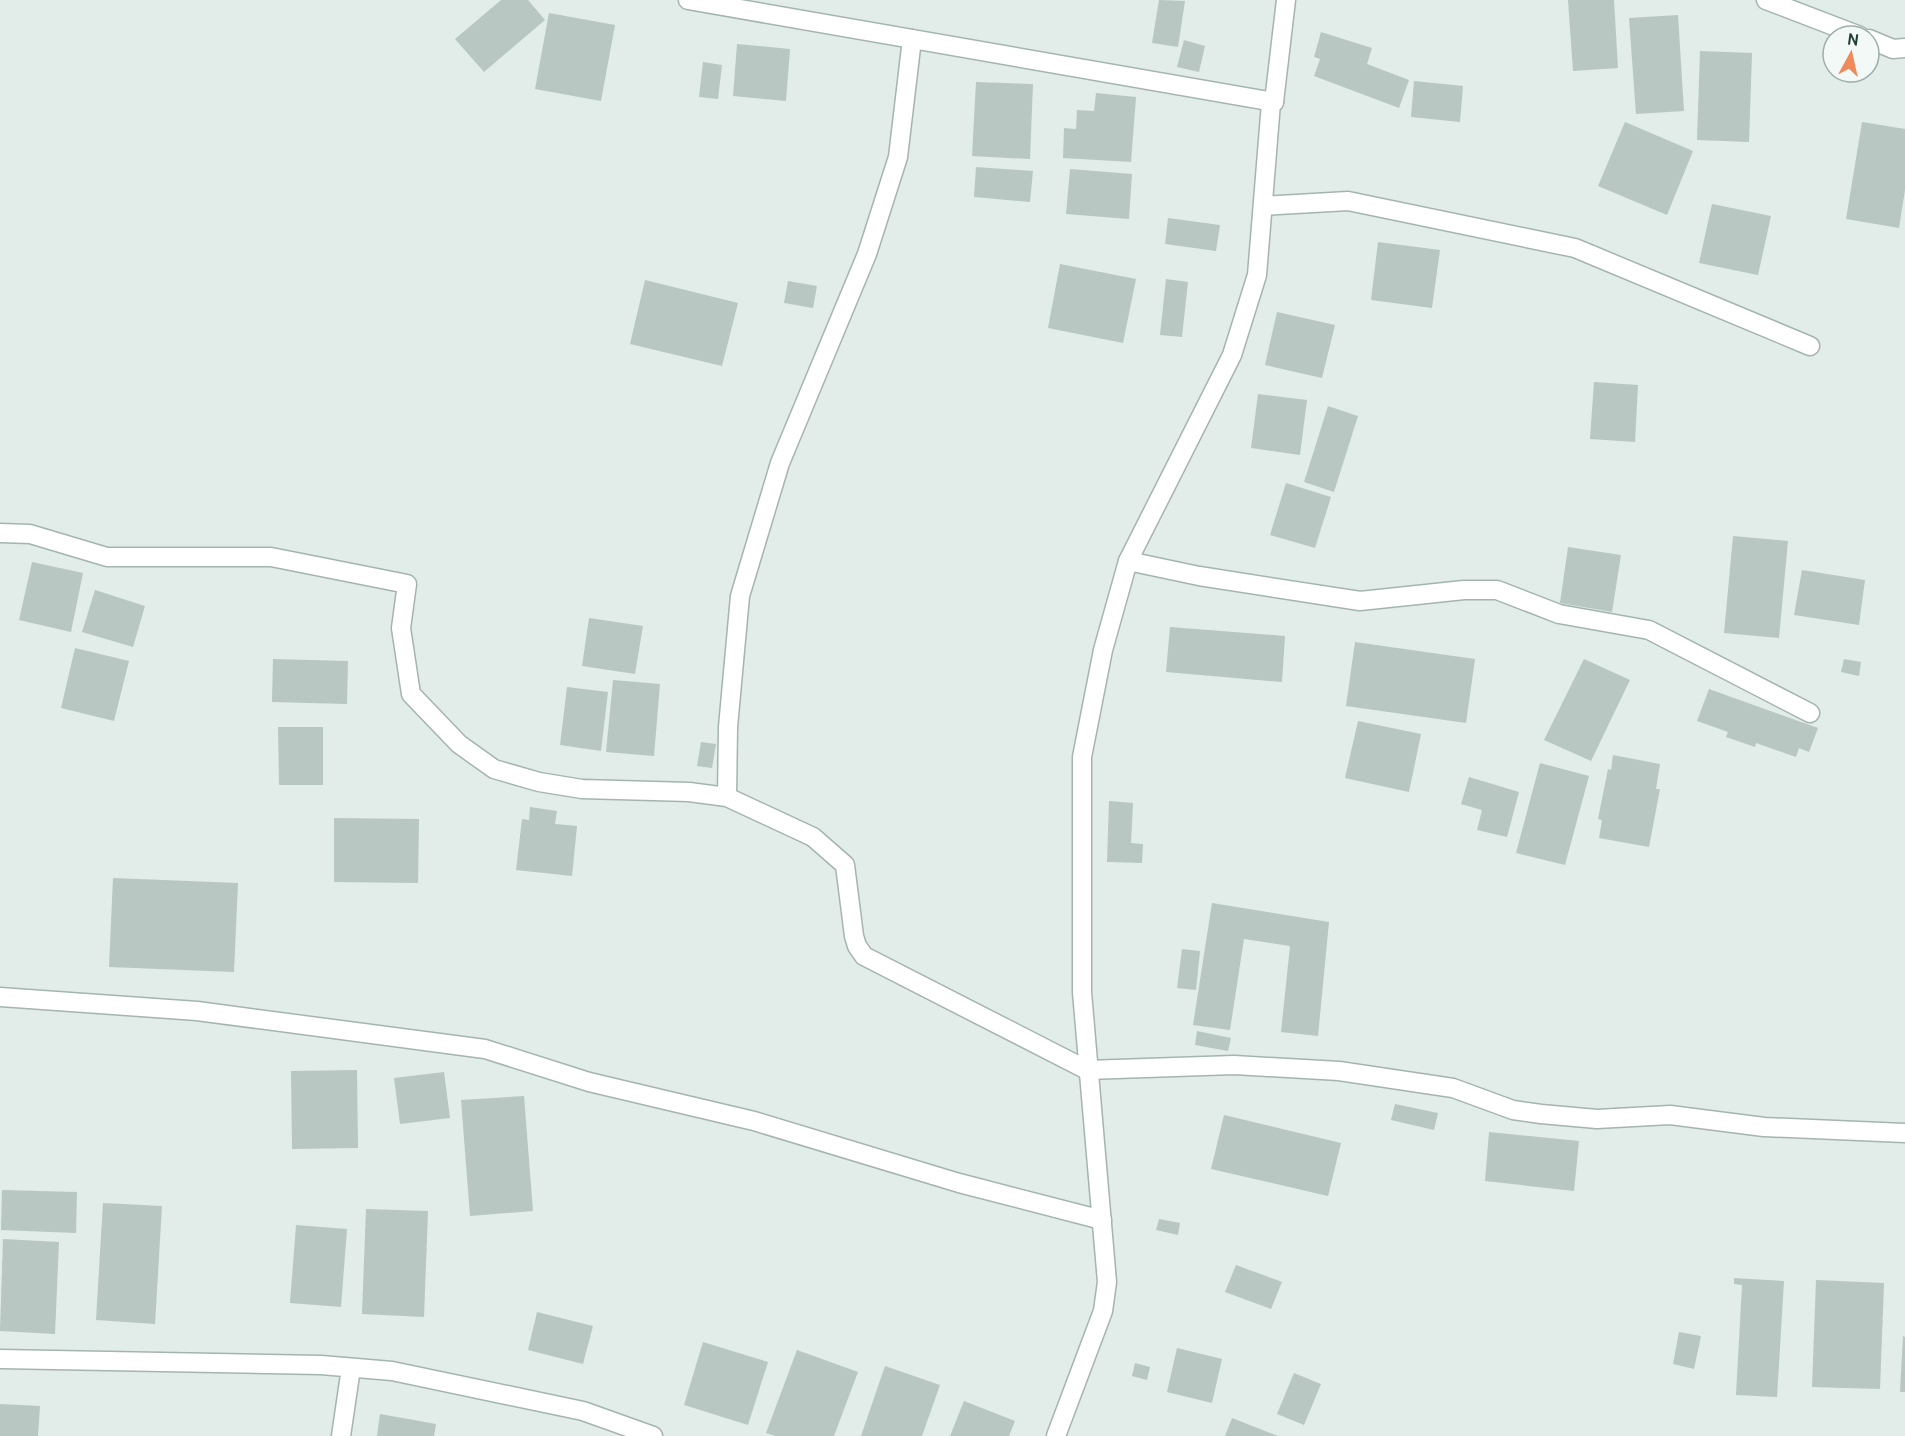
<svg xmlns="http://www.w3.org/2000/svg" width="1905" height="1436" font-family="Cabin,sans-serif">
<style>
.building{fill:#b8c7c2}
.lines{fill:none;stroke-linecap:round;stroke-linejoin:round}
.street-casing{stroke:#a5b4b0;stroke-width:21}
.street{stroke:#fff;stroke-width:18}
</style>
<rect width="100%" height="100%" fill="#e2ece8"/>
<!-- building -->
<g class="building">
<path d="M501 0H528L545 20 484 72 455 39Z"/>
<path d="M1159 0 1185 1 1178 47 1152 43Z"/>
<path d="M1568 0H1614L1618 68 1573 71Z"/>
<path d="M549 13 615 25 601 101 535 89Z"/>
<path d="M1678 15 1684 111 1636 114 1629 18Z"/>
<path d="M1321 32 1372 48 1367 64 1409 80 1399 108 1314 76 1320 59 1314 57Z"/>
<path d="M1184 40 1205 46 1199 72 1177 67Z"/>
<path d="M737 44 790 49 786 101 733 96Z"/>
<path d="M1700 51 1752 53 1749 142 1697 140Z"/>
<path d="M703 62 722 65 718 99 699 97Z"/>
<path d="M1414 81 1463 86 1460 122 1411 117Z"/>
<path d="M976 82 1033 84 1030 159 972 156Z"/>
<path d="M1096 93 1136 97 1131 162 1063 158 1064 128 1076 129 1077 110 1094 111Z"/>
<path d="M1625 122 1693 151 1667 215 1598 186Z"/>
<path d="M1862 122 1905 129V190L1899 228 1846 219Z"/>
<path d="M976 167 1033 171 1030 202 974 197Z"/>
<path d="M1070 169 1132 174 1129 219 1066 214Z"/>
<path d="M1712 204 1771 216 1758 275 1699 263Z"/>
<path d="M1168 218 1220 225 1216 251 1165 244Z"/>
<path d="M1378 242 1440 250 1432 308 1371 300Z"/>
<path d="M1060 264 1136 279 1123 343 1048 328Z"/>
<path d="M1166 279 1188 282 1182 337 1160 335Z"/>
<path d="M645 280 738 303 722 366 630 344Z"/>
<path d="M788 281 817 286 813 308 784 303Z"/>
<path d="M1277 312 1335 325 1322 378 1265 365Z"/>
<path d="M1594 382 1638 385 1635 442 1590 439Z"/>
<path d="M1258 394 1307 400 1300 455 1251 448Z"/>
<path d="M1328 406 1358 416 1334 492 1304 482Z"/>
<path d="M1286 483 1331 497 1315 548 1270 535Z"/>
<path d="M1733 536 1788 541 1779 638 1724 633Z"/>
<path d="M1568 547 1621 555 1612 612 1560 603Z"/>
<path d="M32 562 83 573 71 632 19 620Z"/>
<path d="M1802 570 1865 580 1859 625 1794 615Z"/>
<path d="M95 590 145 606 133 647 82 632Z"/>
<path d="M589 618 643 626 635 674 582 666Z"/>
<path d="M1170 627 1285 636 1282 682 1166 672Z"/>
<path d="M1355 642 1475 659 1466 723 1346 706Z"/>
<path d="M75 648 129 661 114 721 61 708Z"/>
<path d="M273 659 348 661 347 704 272 702Z"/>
<path d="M1584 659 1630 680 1591 761 1544 740Z"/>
<path d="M1844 659 1861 662 1859 676 1841 672Z"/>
<path d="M613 680 660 684 654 756 606 752Z"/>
<path d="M567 687 608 692 601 751 560 745Z"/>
<path d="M1709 689 1818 728 1809 752 1799 748 1796 757 1756 743 1755 747 1726 737 1728 732 1697 721Z"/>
<path d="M1358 721 1421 734 1409 792 1345 778Z"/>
<path d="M278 727H323V785H279Z"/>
<path d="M701 742 716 744 712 768 697 766Z"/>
<path d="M1613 755 1660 764 1656 789H1660L1649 847 1599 838 1602 820 1598 819 1608 769 1611 770Z"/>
<path d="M1540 763 1589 776 1565 865 1516 853Z"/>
<path d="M1469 777 1519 792 1507 837 1477 830 1482 810 1461 804Z"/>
<path d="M1109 801 1133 803 1131 843 1143 844 1142 863 1107 862Z"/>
<path d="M530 807 557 811 555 824 577 826 572 876 516 870 522 819 529 820Z"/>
<path d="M334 818 419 819 418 883 334 882Z"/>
<path d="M113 878 238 883 234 972 109 967Z"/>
<path d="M1212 903 1329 922 1318 1036 1281 1032 1290 946 1244 939 1230 1030 1193 1025Z"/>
<path d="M1182 949 1200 951 1196 990 1177 988Z"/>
<path d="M1197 1031 1231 1038 1228 1051 1195 1045Z"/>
<path d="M357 1070 358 1148 292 1149 291 1071Z"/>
<path d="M444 1072 450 1118 400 1124 394 1078Z"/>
<path d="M524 1096 533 1211 470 1216 461 1100Z"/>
<path d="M1395 1104 1438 1113 1434 1130 1391 1120Z"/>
<path d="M1224 1115 1341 1143 1328 1196 1211 1169Z"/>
<path d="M1489 1132 1579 1141 1574 1191 1485 1181Z"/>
<path d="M2 1190 77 1192 76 1233 1 1230Z"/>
<path d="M103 1203 162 1206 155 1324 96 1320Z"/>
<path d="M366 1209 428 1211 424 1317 362 1314Z"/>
<path d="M1159 1219 1180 1223 1178 1235 1156 1230Z"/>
<path d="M296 1225 347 1229 341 1307 290 1303Z"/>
<path d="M3 1239 59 1242 55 1334 0 1331Z"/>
<path d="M1236 1265 1282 1282 1271 1309 1225 1292Z"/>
<path d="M1734 1278 1784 1281 1777 1397 1736 1395 1742 1285 1734 1284Z"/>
<path d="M1816 1280 1884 1283 1880 1389 1812 1387Z"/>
<path d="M537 1312 593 1326 583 1364 528 1350Z"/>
<path d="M1679 1332 1701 1336 1694 1369 1673 1364Z"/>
<path d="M1903 1336 1905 1337V1392H1900Z"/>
<path d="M703 1342 768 1362 748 1425 684 1405Z"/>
<path d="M1177 1348 1222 1359 1212 1403 1167 1392Z"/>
<path d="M797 1350 858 1372 834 1436H775L766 1433Z"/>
<path d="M1135 1363 1150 1367 1147 1380 1132 1376Z"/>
<path d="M885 1366 940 1385 922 1436H861Z"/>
<path d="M1294 1373 1321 1384 1304 1425 1277 1414Z"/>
<path d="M964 1401 1015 1421 1009 1436H950Z"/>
<path d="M0 1404 40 1406 38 1436H0Z"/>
<path d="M380 1414 436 1424 434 1436H377Z"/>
<path d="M1232 1418 1278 1436H1225Z"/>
</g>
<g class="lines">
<!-- street casing -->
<g class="street-casing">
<g id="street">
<path d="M688 0 1274 102"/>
<path d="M1766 0 1860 36"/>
<path d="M1869 39 1893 49 1905 48"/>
<path d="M1263 206 1348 201 1575 248 1810 346"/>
<path d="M0 533 30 534 107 557H271L407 584 401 628 411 694 459 744 494 769 539 782 582 789 689 792 727 797 813 837 845 865 854 936 857 946 864 956 1087 1070 1234 1065 1339 1071 1453 1088 1513 1110 1541 1114 1597 1119 1670 1115 1764 1127 1905 1133"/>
<path d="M1128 561 1199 576 1360 601 1464 590H1497L1559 614 1649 630 1810 713"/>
<path d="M727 797 728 727 740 596 780 463 867 254 898 157 912 39"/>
<path d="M0 997 197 1011 485 1049 589 1082 754 1121 959 1183 1102 1220"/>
<path d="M0 1359 321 1365 392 1371 583 1411 653 1436"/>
<path d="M341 1436 351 1368"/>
<path d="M1056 1436 1103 1311 1107 1282 1082 992V757L1103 650 1128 561 1232 355 1257 275 1271 103 1274 102 1286 0"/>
</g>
</g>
<!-- street -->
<use href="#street" class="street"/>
</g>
<!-- north arrow -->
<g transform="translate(1851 54) rotate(8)"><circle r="28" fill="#f3f9f6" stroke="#9faeaa" stroke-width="1.5"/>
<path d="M0-4.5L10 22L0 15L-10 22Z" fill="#f0895c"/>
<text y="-9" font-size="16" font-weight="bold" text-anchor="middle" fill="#223d38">N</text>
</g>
</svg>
